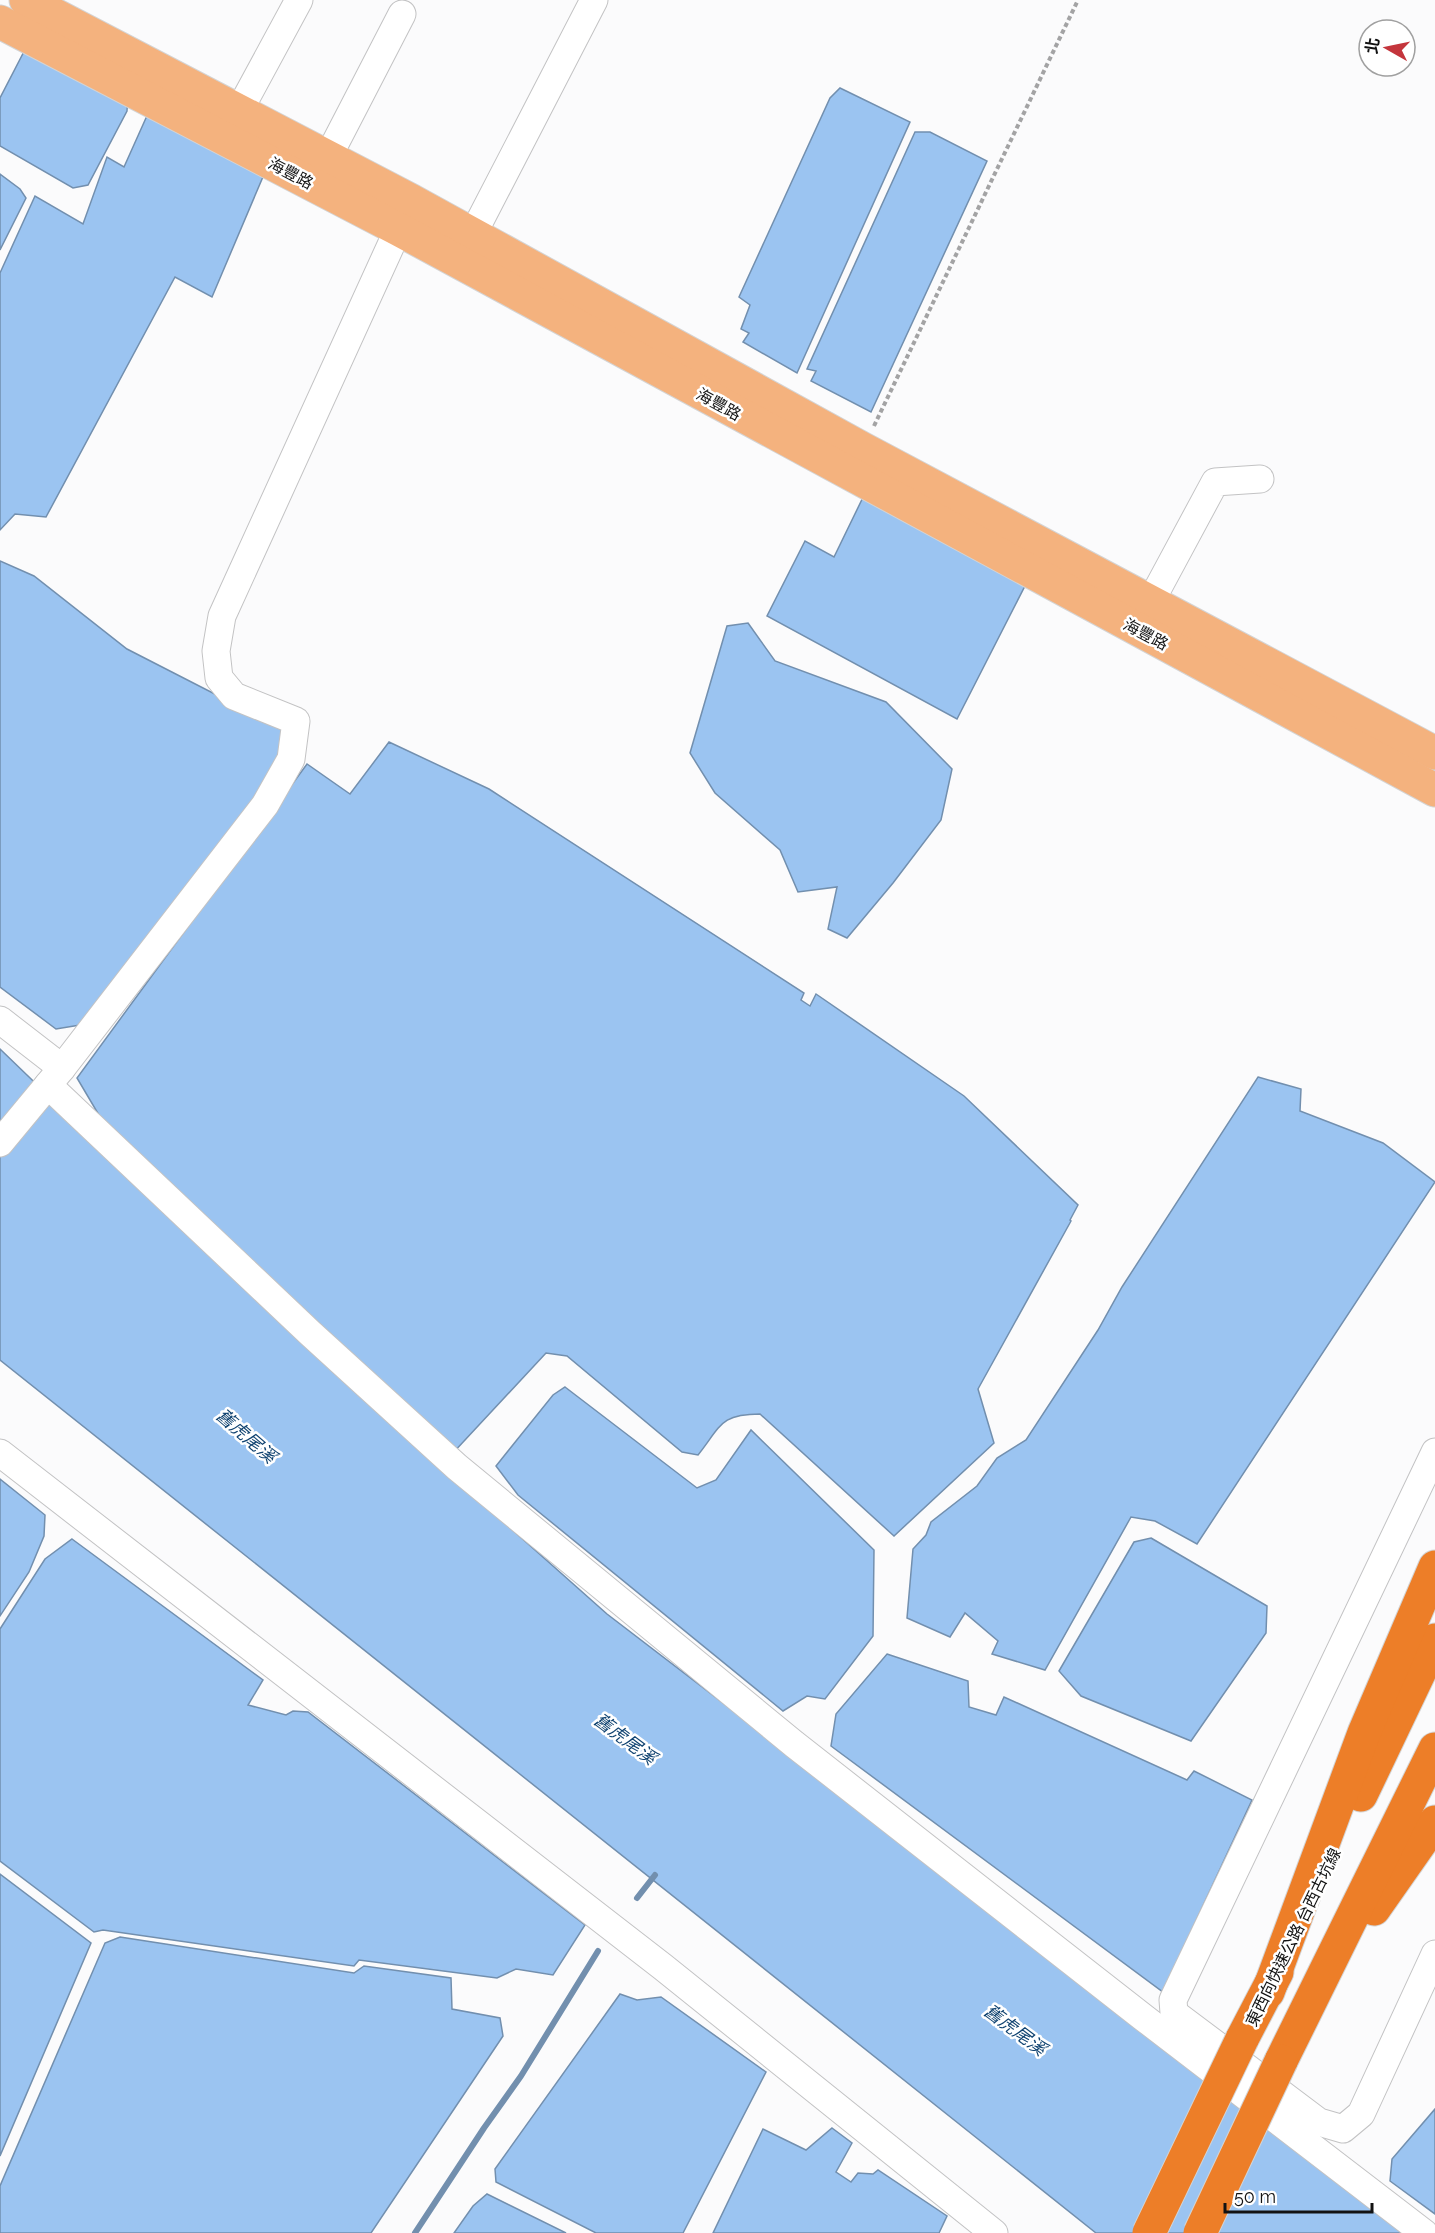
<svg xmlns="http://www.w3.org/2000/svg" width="1435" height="2233" font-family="Raleway,'Noto Sans TC',sans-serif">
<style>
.water{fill:#9bc4f1;stroke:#728fae;stroke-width:1.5}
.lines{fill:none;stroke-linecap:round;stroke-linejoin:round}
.stream{stroke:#728fae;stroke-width:6}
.minor-casing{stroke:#c3c3c4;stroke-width:29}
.major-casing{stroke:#d4d4d4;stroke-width:35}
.highway-casing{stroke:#d4d4d4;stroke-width:35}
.path{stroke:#a3a3a4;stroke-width:4;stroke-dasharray:4.5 3;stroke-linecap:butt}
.minor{stroke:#fff;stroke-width:27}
.major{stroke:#f4b27e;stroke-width:33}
.highway{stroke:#ed7e28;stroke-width:33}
.highway-bridge-casing{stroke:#d4d4d4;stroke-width:35;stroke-linecap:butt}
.highway-bridge{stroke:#ed7e28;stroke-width:33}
.labels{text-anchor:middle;stroke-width:5;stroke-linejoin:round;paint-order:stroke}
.street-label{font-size:16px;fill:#121212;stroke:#fff}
.water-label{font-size:18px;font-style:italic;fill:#0f4270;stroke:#fff}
</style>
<rect width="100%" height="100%" fill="#fbfbfc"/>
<!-- water -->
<g class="water">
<path d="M31 38 128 92 127 111 88 185 73 188 0 146V98Z"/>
<path d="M840 88 910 122 797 373 743 342 749 333 741 329 750 305 739 297 830 98Z"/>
<path d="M150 109 265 172 212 297 175 277 46 517 15 514 0 530V273L35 196 83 224 107 157 124 167Z"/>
<path d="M915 132H930L987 161 871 412 811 381 816 371 807 369Z"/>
<path d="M0 174 20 189 26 198 0 250Z"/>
<path d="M869 485 1028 580 957 719 767 616 805 541 834 557Z"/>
<path d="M0 561 34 576 127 649 285 730 284 755 235 831 80 1025 56 1029 0 987Z"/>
<path d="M748 623 775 661 886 702 952 769 941 820 893 883 847 938 828 929 837 887 798 892 780 850 715 793 690 753 727 626Z"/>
<path d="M389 742 489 789 804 993 801 1000 810 1006 816 994 964 1096 1078 1205 1070 1220 1071 1221 978 1389 994 1443 894 1536 760 1414C720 1414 721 1426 698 1455L682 1452 567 1356 546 1353 452 1454 103 1122 77 1078 307 764 350 794Z"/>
<path d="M0 1049 336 1373 607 1614 979 1899 1405 2233H1096L0 1360Z"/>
<path d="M1258 1077 1301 1089 1300 1111 1383 1143 1435 1182 1197 1544 1155 1521 1131 1517 1045 1670 992 1654 998 1641 965 1613 950 1637 907 1618 913 1549 926 1535 931 1522 977 1486 997 1458 1026 1440 1098 1330 1122 1287Z"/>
<path d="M565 1387 697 1488 716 1480 751 1430 874 1550 873 1636 825 1699 807 1696 783 1711 518 1495 496 1466 553 1395Z"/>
<path d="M0 1479 45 1515 44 1536 29 1572 0 1616Z"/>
<path d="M1151 1538 1267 1606 1266 1633 1191 1741 1081 1696 1059 1671 1134 1542Z"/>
<path d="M72 1539 263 1680 248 1705 286 1715 293 1711 308 1712 585 1925 553 1975 516 1969 497 1978 359 1960 354 1966 103 1930 94 1932 0 1861V1629L45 1559Z"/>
<path d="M887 1654 968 1681 969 1707 996 1715 1004 1697 1187 1780 1194 1771 1252 1800 1163 1992 831 1746 836 1714Z"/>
<path d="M0 1874 91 1943 0 2156Z"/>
<path d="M120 1937 354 1973 364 1966 451 1978 452 2009 500 2018 503 2036 371 2233H0V2186L105 1943Z"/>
<path d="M620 1994 637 2000 661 1997 766 2072 683 2233H596L496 2182 495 2169Z"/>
<path d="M1435 2109V2214L1390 2181 1392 2159Z"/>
<path d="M832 2128 852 2143 836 2172 851 2182 858 2173 873 2174 878 2170 947 2216 939 2233H713L763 2129 806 2150Z"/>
<path d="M487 2194 566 2233H454L473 2206Z"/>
</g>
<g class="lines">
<!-- stream -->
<g class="stream">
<path d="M637 1898 655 1875"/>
<path d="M415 2233 484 2128 521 2076 598 1951"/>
</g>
<!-- minor casing -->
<g class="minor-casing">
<g id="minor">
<path d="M239 111 299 0"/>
<path d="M328 157 402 14"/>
<path d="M473 234 594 0"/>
<path d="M1151 601 1215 482 1260 479"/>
<path d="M0 1020 62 1068"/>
<path d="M48 1085 310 1333 457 1467 794 1744 1144 2018 1424 2233"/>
<path d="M0 1143 62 1068 265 805 291 759 296 721 234 696 219 678 216 651 222 616 407 210"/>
<path d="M1435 1452 1173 2000 1174 2013 1319 2122 1343 2129 1361 2114 1435 1954"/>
<path d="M0 1453 663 1967 994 2233"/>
</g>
</g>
<!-- major casing -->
<g class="major-casing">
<g id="major">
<path d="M26 0 412 201 863 449 1435 753"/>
<path d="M0 22 398 229 1435 790"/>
</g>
</g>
<!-- highway casing -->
<g class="highway-casing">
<g id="highway">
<path d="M1361 1795 1435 1640"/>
<path d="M1374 1909 1435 1822"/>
<path d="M1268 1992 1364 1733 1435 1567"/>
<path d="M1242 2039 1277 1972"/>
<path d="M1281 2061 1435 1749"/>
</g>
</g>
<!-- path -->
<path class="path" d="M874 426 1078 0"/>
<!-- minor -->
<use href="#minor" class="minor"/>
<!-- major -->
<use href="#major" class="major"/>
<!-- highway -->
<use href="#highway" class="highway"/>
<!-- highway-bridge casing -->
<g class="highway-bridge-casing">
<g id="highway-bridge">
<path d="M1149 2233 1242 2039"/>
<path d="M1200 2233 1281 2061"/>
</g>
</g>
<!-- highway-bridge -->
<use href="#highway-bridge" class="highway-bridge"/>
</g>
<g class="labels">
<!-- street labels -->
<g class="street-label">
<text transform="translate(291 173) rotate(28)" y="6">海豐路</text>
<text transform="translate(719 404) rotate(29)" y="6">海豐路</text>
<text transform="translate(1146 634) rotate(28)" y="6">海豐路</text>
<text transform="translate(1293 1937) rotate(-64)" y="6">東西向快速公路 台西古坑線</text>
</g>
<!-- water labels -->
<g class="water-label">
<text transform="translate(246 1436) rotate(41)" y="6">舊虎尾溪</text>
<text transform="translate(625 1739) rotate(37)" y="6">舊虎尾溪</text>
<text transform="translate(1015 2030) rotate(37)" y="6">舊虎尾溪</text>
</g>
</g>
<!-- north arrow -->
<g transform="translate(1387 48) rotate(279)"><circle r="28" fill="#ffffff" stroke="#a0a0a0" stroke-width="1.5"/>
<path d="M0-4.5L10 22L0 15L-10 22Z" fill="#c4353c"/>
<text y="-9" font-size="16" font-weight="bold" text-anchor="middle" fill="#121212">北</text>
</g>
<!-- scale -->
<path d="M1225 2203v9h147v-9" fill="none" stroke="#121212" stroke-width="3"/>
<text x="1234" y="2203" font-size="18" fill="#121212" stroke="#ffffff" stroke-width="4.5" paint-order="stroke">50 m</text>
</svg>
